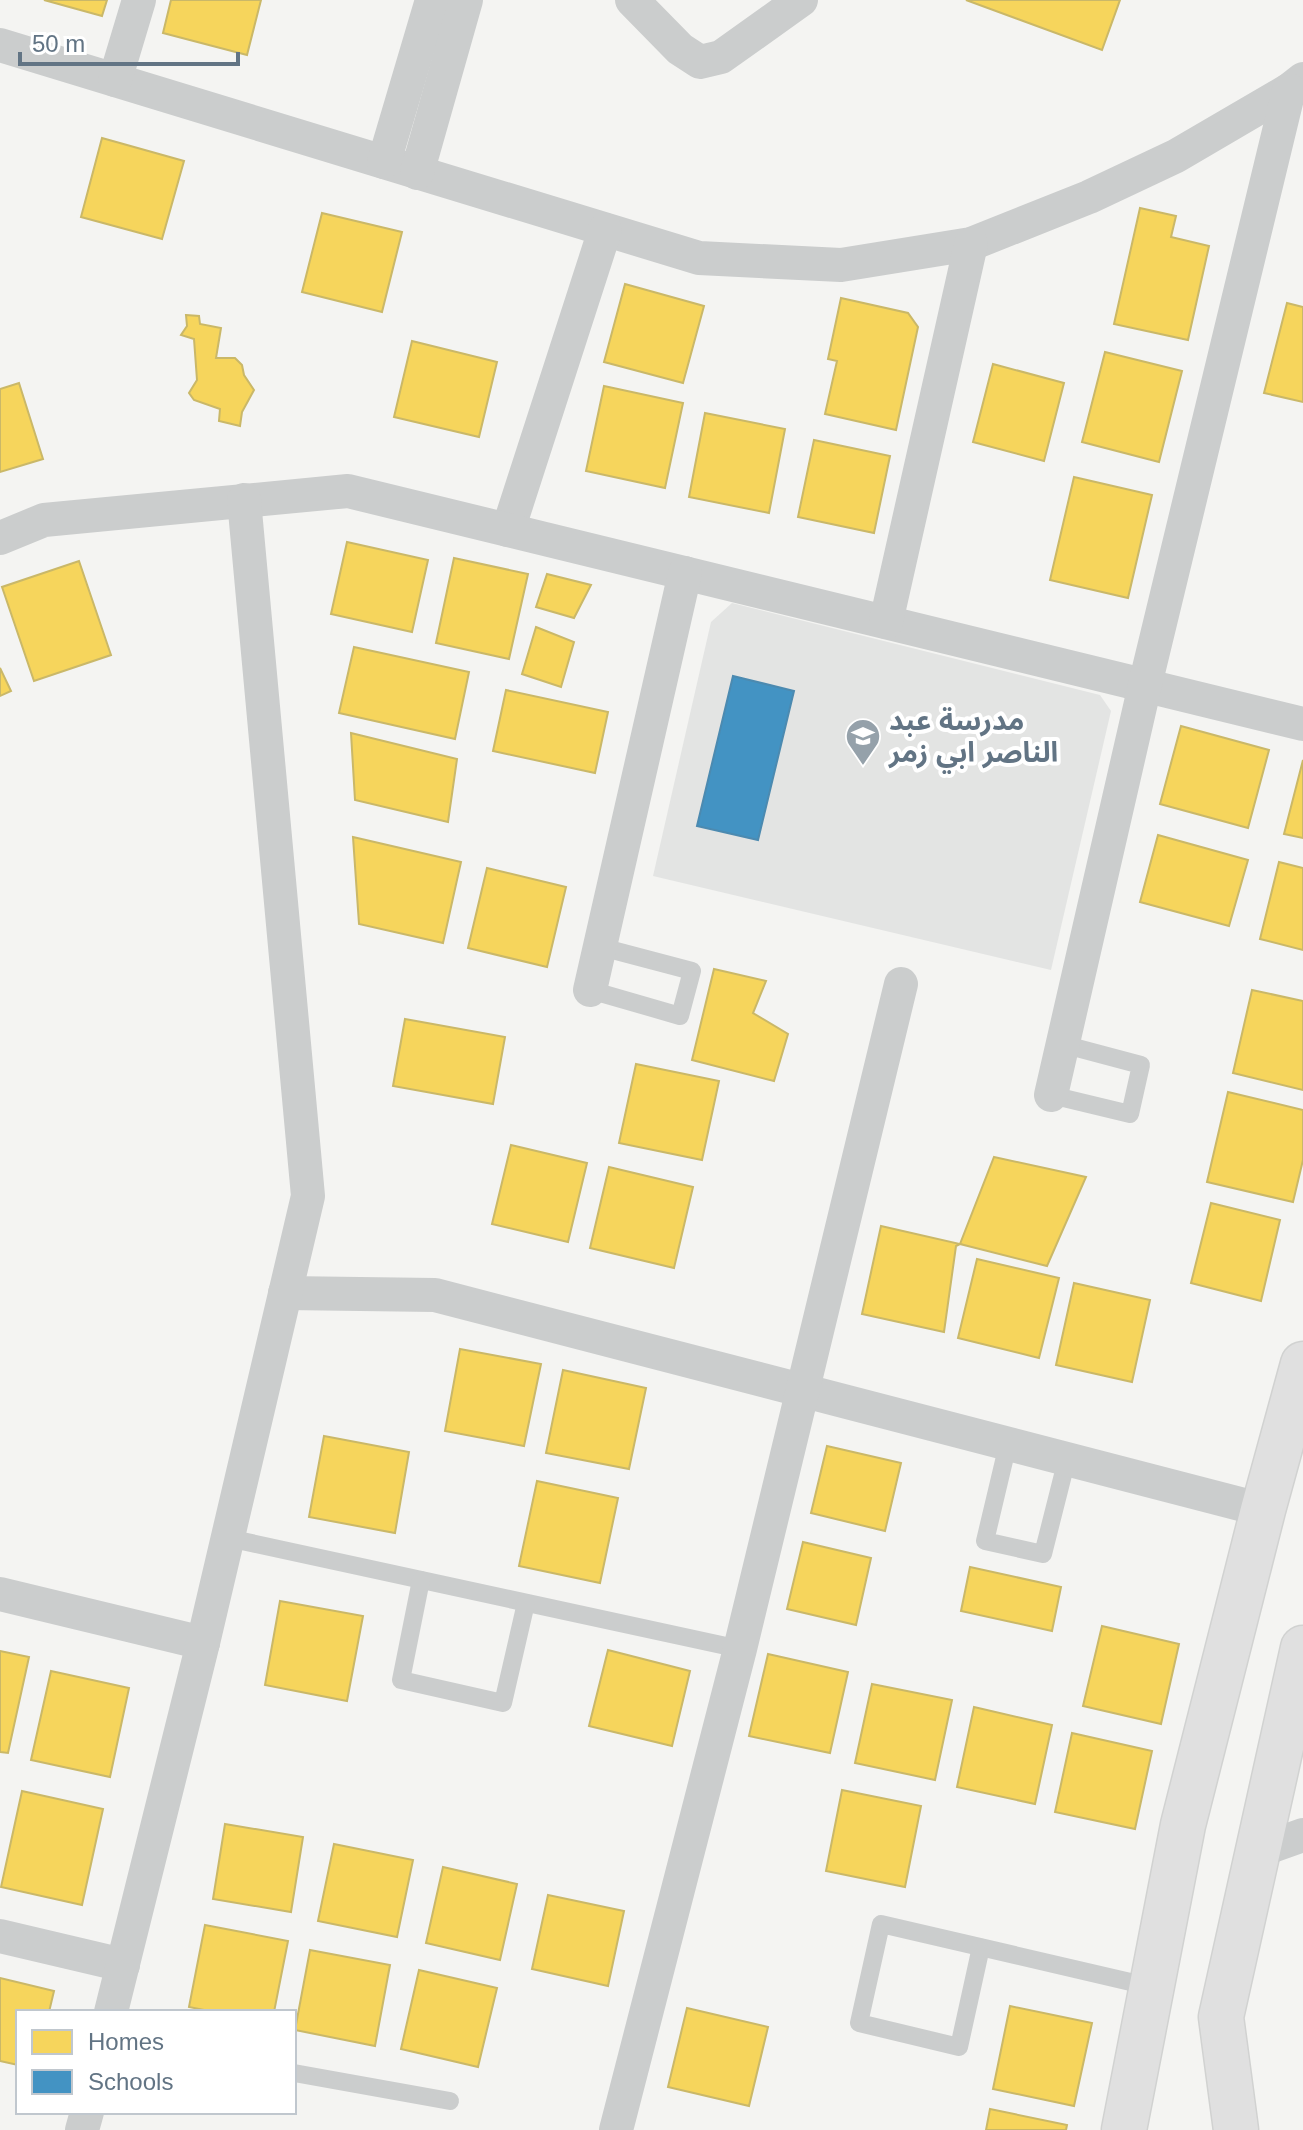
<svg xmlns="http://www.w3.org/2000/svg" width="1303" height="2130" font-family="Helvetica,'Noto Sans Arabic',sans-serif">
<style>
.built{fill:#e3e4e3}
.homes{fill:#f6d55c;stroke:#cab868;stroke-width:2}
.schools{fill:#4393c3;stroke:#4c8ab0;stroke-width:2}
.lines{fill:none;stroke-linecap:round;stroke-linejoin:round}
.primary-casing{stroke:#d1d2d1;stroke-width:47}
.lane{stroke:#cbcdcd;stroke-width:18}
.street{stroke:#cbcdcd;stroke-width:34}
.primary{stroke:#e0e0e0;stroke-width:44}
.labels{text-anchor:middle;stroke-width:8;stroke-linejoin:round;paint-order:stroke}
.poi-label{font-size:28px;font-weight:bold;fill:#627484;stroke:#fff;text-anchor:start}
</style>
<rect width="100%" height="100%" fill="#f4f4f2"/>
<!-- built -->
<path class="built" d="M732 603 1100 695 1111 711 1051 970 653 876 711 622Z"/>
<!-- homes -->
<g class="homes">
<path d="M44 0H107L102 16Z"/>
<path d="M171 0H261L247 55 163 33Z"/>
<path d="M966 0H1120L1102 50Z"/>
<path d="M102 138 184 161 162 239 81 217Z"/>
<path d="M1140 208 1176 216 1171 237 1209 246 1188 340 1114 324Z"/>
<path d="M322 213 402 232 382 312 302 292Z"/>
<path d="M625 284 704 306 683 383 604 362Z"/>
<path d="M841 298 908 313 918 327 896 430 825 414 837 361 828 359Z"/>
<path d="M1287 303 1303 307V402L1264 393Z"/>
<path d="M186 315 199 316 200 324 221 328 216 358H235L242 365 244 375 254 390 242 412 240 426 219 421 220 409 194 400 189 393 197 380 194 339 181 335 187 326Z"/>
<path d="M412 341 497 362 479 437 394 417Z"/>
<path d="M1105 352 1182 371 1159 462 1082 442Z"/>
<path d="M993 364 1064 383 1044 461 973 442Z"/>
<path d="M19 383 43 459 0 472V389Z"/>
<path d="M604 386 683 403 665 488 586 471Z"/>
<path d="M705 413 785 429 769 513 689 497Z"/>
<path d="M814 440 890 456 874 533 798 517Z"/>
<path d="M1074 477 1152 495 1128 598 1050 580Z"/>
<path d="M347 542 428 560 412 632 331 614Z"/>
<path d="M454 558 528 574 509 659 436 643Z"/>
<path d="M79 561 111 655 34 681 2 587Z"/>
<path d="M547 574 591 585 574 618 536 607Z"/>
<path d="M536 627 574 642 561 687 522 674Z"/>
<path d="M354 647 469 672 455 739 339 713Z"/>
<path d="M0 668 11 691 0 696Z"/>
<path d="M506 690 608 712 595 773 493 751Z"/>
<path d="M1181 726 1269 750 1248 828 1160 804Z"/>
<path d="M351 733 457 759 448 822 355 800Z"/>
<path d="M1303 760V838L1284 834Z"/>
<path d="M1158 835 1248 860 1229 926 1140 902Z"/>
<path d="M353 837 461 862 443 943 359 924Z"/>
<path d="M1279 862 1303 868V950L1260 939Z"/>
<path d="M487 868 566 887 547 967 468 948Z"/>
<path d="M714 969 766 981 753 1013 788 1034 774 1081 692 1060Z"/>
<path d="M1252 990 1303 1001V1090L1233 1073Z"/>
<path d="M405 1019 505 1037 493 1104 393 1086Z"/>
<path d="M636 1064 719 1081 702 1160 619 1143Z"/>
<path d="M1228 1092 1303 1110V1160L1293 1202 1207 1182Z"/>
<path d="M511 1145 587 1163 568 1242 492 1224Z"/>
<path d="M994 1157 1086 1177 1047 1266 960 1244Z"/>
<path d="M609 1167 693 1187 674 1268 590 1248Z"/>
<path d="M1211 1203 1280 1220 1261 1301 1191 1283Z"/>
<path d="M881 1226 960 1244 956 1246 944 1332 862 1314Z"/>
<path d="M977 1259 1059 1278 1039 1358 958 1338Z"/>
<path d="M1074 1283 1150 1300 1132 1382 1056 1365Z"/>
<path d="M460 1349 541 1364 524 1446 445 1431Z"/>
<path d="M563 1370 646 1388 629 1469 546 1453Z"/>
<path d="M324 1436 409 1452 395 1533 309 1517Z"/>
<path d="M827 1446 901 1463 885 1531 811 1513Z"/>
<path d="M537 1481 618 1498 600 1583 519 1566Z"/>
<path d="M803 1542 871 1558 856 1625 787 1609Z"/>
<path d="M970 1567 1061 1587 1052 1631 961 1611Z"/>
<path d="M280 1601 363 1616 347 1701 265 1685Z"/>
<path d="M1102 1626 1179 1644 1161 1724 1083 1706Z"/>
<path d="M608 1650 690 1671 672 1746 589 1726Z"/>
<path d="M0 1651 29 1657 8 1753 0 1752Z"/>
<path d="M768 1654 848 1672 830 1753 749 1736Z"/>
<path d="M51 1671 129 1688 110 1777 31 1760Z"/>
<path d="M872 1684 952 1700 935 1780 855 1763Z"/>
<path d="M974 1707 1052 1725 1035 1804 957 1787Z"/>
<path d="M1072 1733 1152 1751 1135 1829 1055 1812Z"/>
<path d="M842 1790 921 1806 905 1887 826 1871Z"/>
<path d="M22 1791 103 1809 82 1905 1 1887Z"/>
<path d="M225 1824 303 1837 291 1912 213 1899Z"/>
<path d="M334 1844 413 1860 397 1937 318 1921Z"/>
<path d="M443 1867 517 1884 500 1960 426 1943Z"/>
<path d="M548 1895 624 1911 608 1986 532 1969Z"/>
<path d="M205 1925 288 1941 274 2012H214L189 2007Z"/>
<path d="M310 1950 390 1965 375 2046 295 2030Z"/>
<path d="M419 1970 497 1988 478 2067 401 2049Z"/>
<path d="M0 1978 54 1991 49 2012H18V2065L0 2061Z"/>
<path d="M1010 2006 1092 2023 1074 2106 993 2089Z"/>
<path d="M687 2008 768 2027 749 2106 668 2087Z"/>
<path d="M990 2109 1067 2125 1066 2130H986Z"/>
</g>
<!-- schools -->
<path class="schools" d="M733 676 794 691 758 840 697 826Z"/>
<g class="lines">
<!-- primary casing -->
<g class="primary-casing">
<g id="primary">
<path d="M1124 2130 1183 1825 1263 1510 1303 1364"/>
<path d="M1236 2130 1221 2017 1303 1648"/>
</g>
</g>
<!-- lane -->
<g class="lane">
<path d="M590 990 680 1016 692 971 601 947"/>
<path d="M1051 1095 1130 1114 1141 1065 1062 1044"/>
<path d="M1008 1444 985 1541 1043 1554 1067 1459"/>
<path d="M228 1538 740 1649"/>
<path d="M421 1580 401 1680 503 1703 526 1603"/>
<path d="M981 1947 959 2047 859 2023 881 1924 1152 1987"/>
<path d="M294 2073 450 2101"/>
</g>
<!-- street -->
<g class="street">
<path d="M632 0 680 49 700 62 721 57 801 0"/>
<path d="M0 45 699 258 841 265 971 244 1089 197 1176 156 1289 90 1303 79"/>
<path d="M115 80 139 0"/>
<path d="M384 162 432 0"/>
<path d="M417 173 466 0"/>
<path d="M508 530 605 230"/>
<path d="M0 538 44 520 348 491 1303 724"/>
<path d="M886 622 971 244"/>
<path d="M590 990 685 573"/>
<path d="M1051 1095 1145 685 1289 90"/>
<path d="M285 1293 435 1295 1263 1510"/>
<path d="M0 1594 203 1643"/>
<path d="M1258 1851 1303 1835"/>
<path d="M0 1936 123 1965"/>
<path d="M111 2012 203 1643 308 1196 244 500"/>
<path d="M82 2130 87 2112"/>
<path d="M616 2130 740 1649 901 984"/>
</g>
<!-- primary -->
<use href="#primary" class="primary"/>
</g>
<!-- icons -->
<defs>
<g id="school-pin" transform="scale(1.8)"><path d="M0 17L-7.5 6A9.5 9.5 0 1 1 7.5 6Z" fill="#95a1aa" stroke="#fff"/><path d="M0-5L7-2L0 1L-7-2ZM-4 1L0 2.5L4 1V4Q0 6-4 4Z" fill="#fff"/></g>
</defs>
<g fill-rule="evenodd">
<use href="#school-pin" x="863" y="736"/>
</g>
<g class="labels">
<!-- poi labels -->
<g class="poi-label">
<text x="889" y="730">مدرسة عبد<tspan x="889" dy="32">الناصر ابي زمر</tspan></text>
</g>
</g>
<!-- legend -->
<rect x="16" y="2010" width="280" height="104" fill="#ffffff" stroke="#c0c7ce" stroke-width="2"/>
<rect x="32" y="2030" width="40" height="24" fill="#f6d55c" stroke="#c0c7ce" stroke-width="2"/>
<text x="88" y="2050" font-size="24" fill="#627484">Homes</text>
<rect x="32" y="2070" width="40" height="24" fill="#4393c3" stroke="#c0c7ce" stroke-width="2"/>
<text x="88" y="2090" font-size="24" fill="#627484">Schools</text>
<!-- scale -->
<path d="M20 52v12h218v-12" fill="none" stroke="#627484" stroke-width="4"/>
<text x="32" y="52" font-size="24" fill="#627484" stroke="#ffffff" stroke-width="6" paint-order="stroke">50 m</text>
</svg>
